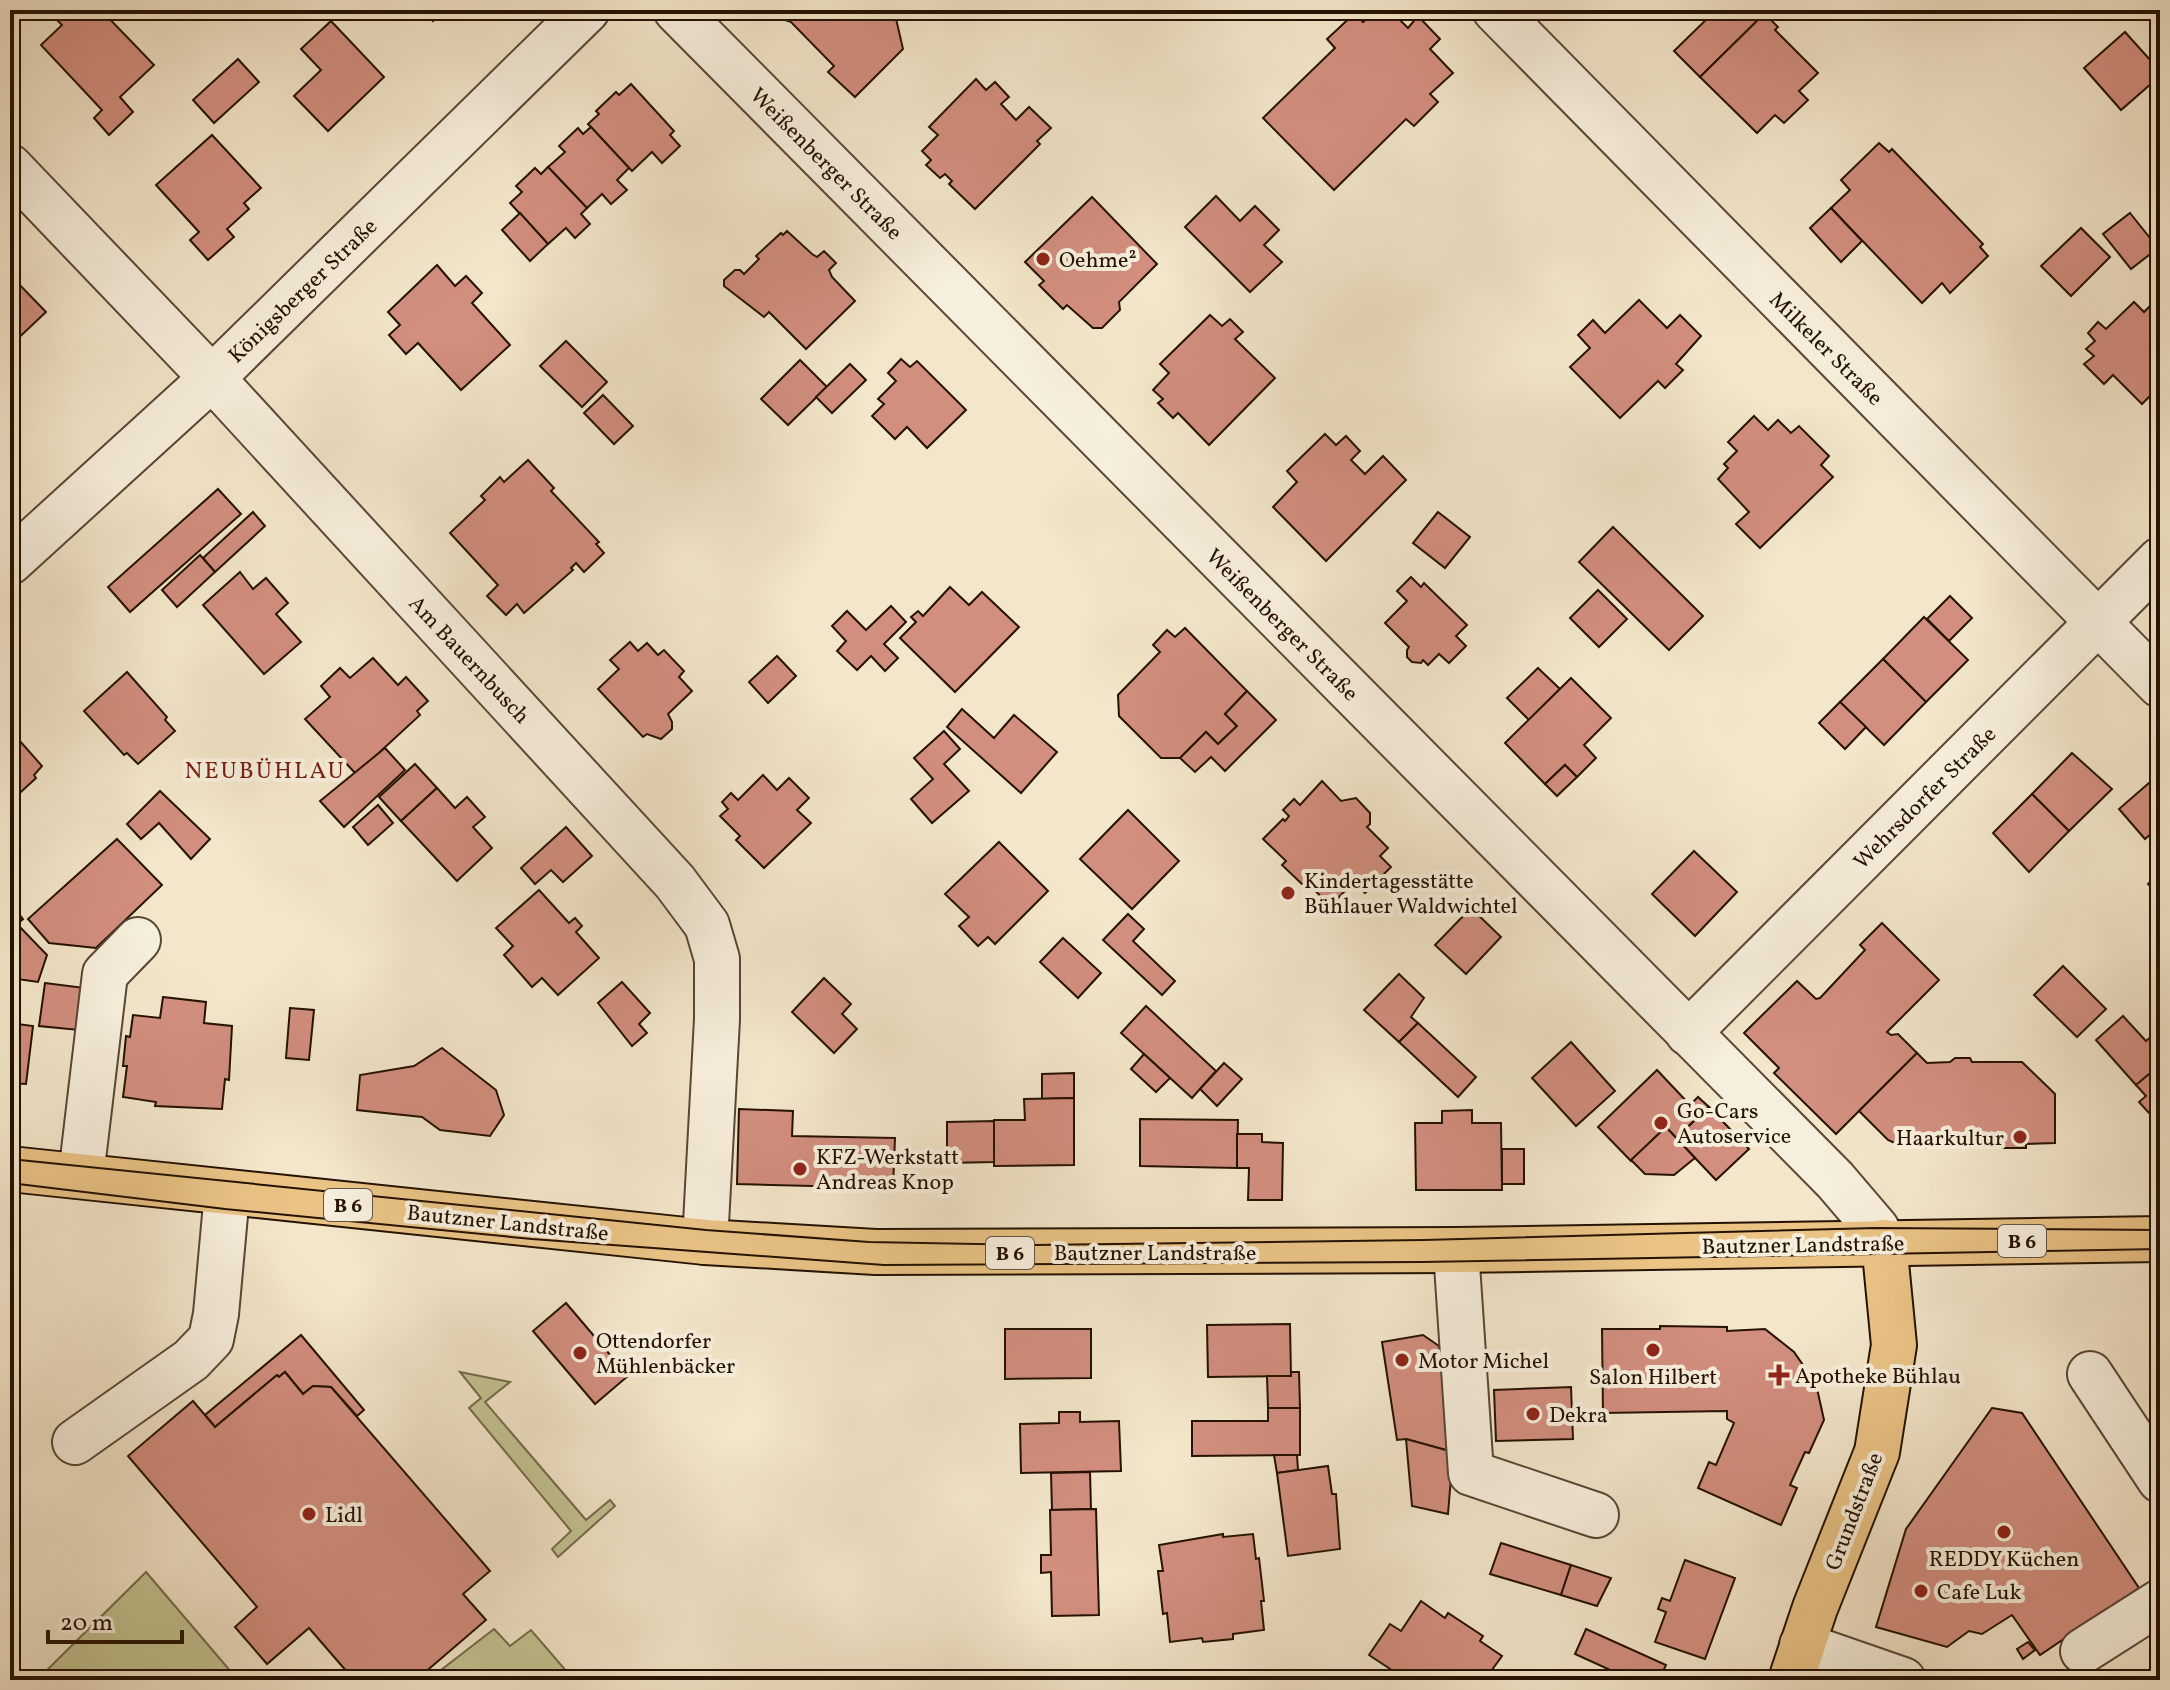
<svg xmlns="http://www.w3.org/2000/svg" width="2170" height="1690" font-family="Vollkorn,serif">
<style>
.green{fill:#c3c392;stroke:#746a4a;stroke-width:2}
.building{fill:#d28e7e;stroke:#241102;stroke-width:2}
.lines{fill:none;stroke-linecap:round;stroke-linejoin:round}
.minor-casing{stroke:#584634;stroke-width:48}
.major-casing{stroke:#241102;stroke-width:48}
.minor{stroke:#f7efdd;stroke-width:44}
.major{stroke:#eac385;stroke-width:44}
.tram{stroke:#241102;stroke-width:2}
.poi-dot{fill:#8f2418;stroke:#f7efdd;stroke-width:3}
.labels{text-anchor:middle;stroke-width:8;stroke-linejoin:round;paint-order:stroke}
.shield{fill:#f7efdd;stroke:#635444;stroke-width:2}
.shield-label{font-size:20px;font-weight:bold;fill:#241102}
.street-label{font-size:22px;fill:#241102;stroke:#f7efdd}
.poi-label{font-size:22px;fill:#241102;stroke:#f7efdd;text-anchor:start}
.neighbourhood-label{font-size:24px;letter-spacing:2px;fill:#7a1f14;stroke:#f7efdd}
</style>
<rect width="100%" height="100%" fill="#f3e6ca"/>
<filter id="stains"><feTurbulence type="fractalNoise" baseFrequency=".0025" numOctaves="4"/><feColorMatrix values="0 0 0 0 .2 0 0 0 0 .09 0 0 0 0 .02 0 0 0 .5 -.17"/></filter>
<radialGradient id="worn" r=".72"><stop offset=".6" stop-color="#630" stop-opacity="0"/><stop offset="1" stop-color="#630" stop-opacity=".3"/></radialGradient>
<!-- green -->
<g class="green">
<path d="M460 1372 510 1382 485 1402 586 1520 610 1500 615 1506 558 1557 552 1549 571 1531 469 1408 481 1398Z"/>
<path d="M146 1572 238 1680H37Z"/>
<path d="M494 1629 510 1646 531 1630 574 1680H428Z"/>
</g>
<!-- building -->
<g class="building">
<path d="M53 10H101L154 65 120 97 133 112 109 135 94 118 102 110 41 45 62 25 50 13Z"/>
<path d="M394 10H410L402 18Z"/>
<path d="M421 10H443L433 21Z"/>
<path d="M782 10H894L903 49 855 97 828 72 834 66 791 22 779 18Z"/>
<path d="M1376 10H1390L1408 28 1418 16 1440 39 1430 49 1453 73 1430 94 1438 102 1414 126 1406 119 1334 190 1263 118 1335 48 1327 39 1355 13 1363 22Z"/>
<path d="M1716 10H1755L1762 16 1700 77 1674 51Z"/>
<path d="M1762 16 1765 19 1768 17 1778 27 1775 30 1818 73 1799 91 1808 100 1784 123 1775 115 1757 133 1700 77Z"/>
<path d="M331 21 384 77 328 131 294 96 321 70 301 49Z"/>
<path d="M2125 32 2160 71V76L2121 110 2084 68Z"/>
<path d="M238 59 259 82 214 123 193 100Z"/>
<path d="M976 79 986 90 995 82 1009 97 1001 104 1016 120 1029 107 1051 128 1037 141 1040 144 975 209 949 184 952 181 945 174 940 178 926 165 931 160 922 151 938 135 929 127Z"/>
<path d="M631 84 674 131 670 135 680 146 662 163 652 152 632 171 588 124 599 114 596 111 616 92 619 95Z"/>
<path d="M591 127 629 168 617 180 627 190 611 204 602 194 587 208 548 167 565 152 559 146 578 128 583 134Z"/>
<path d="M212 135 261 188 244 203 249 209 227 229 234 237 208 260 190 240 199 232 156 185Z"/>
<path d="M1879 143 1889 152 1892 149 1983 244 1980 247 1988 256 1950 293 1942 283 1922 303 1831 208 1850 190 1841 180Z"/>
<path d="M548 167 587 208 581 214 590 224 575 238 566 228 548 244 510 203 522 192 516 186 535 168 541 174Z"/>
<path d="M1216 196 1240 221 1255 206 1279 230 1264 245 1282 262 1250 292 1185 227Z"/>
<path d="M1092 197 1157 264 1119 302 1120 310 1102 328H1093L1067 305 1063 309 1039 285 1044 281 1025 262Z"/>
<path d="M1831 208 1862 241 1841 262 1810 228Z"/>
<path d="M520 213 548 244 530 261 502 230Z"/>
<path d="M2130 213 2158 248 2131 269 2103 234Z"/>
<path d="M2081 228 2110 257 2071 296 2041 266Z"/>
<path d="M787 231 812 254 817 257 824 251 836 263 829 270 832 277 855 301 806 349 769 312 764 317 724 286V280L735 270H740L744 274 759 259 756 256 781 233 783 235Z"/>
<path d="M437 265 455 286 466 276 482 293 472 303 510 345 461 390 418 343 406 354 389 335 400 325 388 312Z"/>
<path d="M10 266 13 270 12 277 46 312 10 346Z"/>
<path d="M1639 300 1667 328 1680 315 1701 336 1676 364 1683 370 1665 388 1658 381 1620 418 1570 367 1590 348 1578 335 1593 320 1605 333Z"/>
<path d="M2156 300 2160 304V396L2154 402 2149 397 2142 404 2113 375 2104 384 2084 364 2094 356 2086 349 2095 341 2088 333 2098 322 2106 329 2134 302 2144 312Z"/>
<path d="M1210 315 1222 326 1230 319 1243 332 1235 339 1275 378 1209 445 1178 413 1173 418 1158 403 1163 399 1153 390 1169 373 1160 364Z"/>
<path d="M566 341 607 382 582 407 540 366Z"/>
<path d="M901 359 910 367 917 361 966 410 927 448 907 427 895 439 872 416 884 404 878 399 896 381 888 373Z"/>
<path d="M800 360 827 387 788 425 761 399Z"/>
<path d="M850 364 866 380 832 413 816 397Z"/>
<path d="M603 395 633 426 614 444 584 413Z"/>
<path d="M1754 416 1768 430 1778 420 1791 433 1799 426 1829 456 1821 465 1833 477 1760 548 1736 524 1749 512 1718 479 1728 468 1724 464 1737 451 1728 442Z"/>
<path d="M1325 434 1336 445 1346 436 1360 451 1351 460 1365 474 1383 456 1406 480 1326 561 1273 507 1297 482 1287 471Z"/>
<path d="M528 460 554 488 551 491 599 542 596 544 604 553 584 572 576 563 571 568 573 570 524 613 517 604 506 615 487 596 498 585 450 533 485 500 481 496 500 477 504 482Z"/>
<path d="M218 489 241 514 130 612 108 587Z"/>
<path d="M253 512 265 526 215 572 203 558Z"/>
<path d="M1438 512 1470 537 1445 568 1413 543Z"/>
<path d="M1613 527 1703 616 1669 650 1579 562Z"/>
<path d="M200 555 215 572 177 607 162 590Z"/>
<path d="M240 572 253 589 266 578 288 603 276 614 301 642 264 674 203 605Z"/>
<path d="M1411 577 1421 587 1424 583 1467 625 1456 636 1466 646 1449 663 1439 654 1428 665 1423 660 1421 663 1412 662 1407 657V650L1409 647 1385 623 1407 601 1397 591Z"/>
<path d="M950 587 969 605 982 592 1019 627 955 692 900 638 916 622 911 617 918 611 923 616Z"/>
<path d="M1598 590 1627 619 1599 647 1570 618Z"/>
<path d="M1950 596 1972 618 1949 641 1927 619Z"/>
<path d="M891 606 906 622 884 644 898 658 885 671 871 656 857 670 837 651 846 641 832 626 847 611 866 630Z"/>
<path d="M1924 617 1968 660 1926 702 1883 659Z"/>
<path d="M1185 628 1247 691 1225 714 1237 726 1218 744 1206 732 1180 758H1161L1119 716 1118 695 1160 652 1153 645 1167 630 1175 637Z"/>
<path d="M630 642 638 651 647 643 658 655 664 650 684 671 679 677 692 691 668 714 672 722V729L661 739 647 734 643 737 598 689 619 669 610 660Z"/>
<path d="M777 656 796 676 768 703 749 682Z"/>
<path d="M373 658 398 685 406 677 428 701 417 711 420 715 356 774 305 719 330 697 321 686 340 668 350 678Z"/>
<path d="M1883 659 1926 702 1884 745 1840 702Z"/>
<path d="M1538 668 1560 689 1529 720 1507 698Z"/>
<path d="M127 672 167 717 165 720 175 731 138 764 127 753 124 755 84 711Z"/>
<path d="M1571 678 1611 718 1584 745 1596 758 1577 777 1565 765 1545 784 1505 743Z"/>
<path d="M1247 691 1276 720 1225 771 1211 757 1195 772 1180 758 1206 732 1218 744 1237 726 1225 714Z"/>
<path d="M1840 702 1866 727 1845 749 1819 723Z"/>
<path d="M962 709 994 738 1014 715 1057 752 1021 793 947 727Z"/>
<path d="M944 731 960 749 944 764 969 791 932 823 911 799 933 779 914 758Z"/>
<path d="M19 740 42 766 34 775 36 778 10 802V744L12 746Z"/>
<path d="M385 748 405 770 344 827 320 801Z"/>
<path d="M2072 753 2112 789 2069 831 2032 794Z"/>
<path d="M415 764 437 788 401 821 379 797Z"/>
<path d="M1565 765 1577 777 1557 796 1545 784Z"/>
<path d="M763 775 777 790 789 778 809 798 797 810 811 823 764 868 736 840 740 836 720 816 728 809 722 802 731 793 738 800Z"/>
<path d="M1322 781 1341 801 1356 798 1370 813V824L1367 827 1388 848 1380 856 1391 867 1365 893 1354 882 1330 906 1307 882 1304 886 1282 865 1286 861 1263 839 1283 819 1285 821 1289 816 1283 810 1294 799 1300 805Z"/>
<path d="M2149 783 2160 796V826L2145 839 2119 809Z"/>
<path d="M437 788 455 808 467 797 485 817 473 827 492 848 457 881 401 821Z"/>
<path d="M160 791 210 839 191 859 159 823 141 839 127 824Z"/>
<path d="M2032 794 2069 831 2029 872 1993 833Z"/>
<path d="M378 805 393 823 368 845 353 827Z"/>
<path d="M1128 810 1179 861 1132 909 1080 859Z"/>
<path d="M566 827 592 856 563 882 551 870 535 884 521 868Z"/>
<path d="M117 839 162 885 96 948 49 943 28 919Z"/>
<path d="M999 842 1048 891 995 944 988 937 978 946 959 926 969 917 945 894Z"/>
<path d="M1694 851 1737 892 1695 936 1652 894Z"/>
<path d="M2160 872V896L2148 884Z"/>
<path d="M539 890 569 923 575 918 582 926 576 932 599 958 558 995 542 978 532 987 504 955 513 946 496 928Z"/>
<path d="M10 903 23 919 10 930Z"/>
<path d="M1471 908 1501 937 1466 974 1435 945Z"/>
<path d="M1128 914 1144 929 1133 941 1175 981 1162 995 1103 940Z"/>
<path d="M1882 923 1939 980 1887 1032 1891 1035 1898 1034 1917 1053 1836 1134 1774 1073 1779 1068 1744 1033 1797 981 1816 999 1820 998 1865 950 1860 945Z"/>
<path d="M17 924 47 955 38 982 10 978V930Z"/>
<path d="M1063 938 1101 973 1078 998 1040 962Z"/>
<path d="M2063 966 2106 1009 2077 1037 2034 995Z"/>
<path d="M1399 974 1424 998 1411 1017 1418 1023 1399 1042 1364 1010Z"/>
<path d="M824 978 851 1004 842 1014 857 1029 834 1053 792 1012Z"/>
<path d="M622 982 650 1013 639 1024 647 1033 632 1046 598 1003Z"/>
<path d="M45 983 85 988 79 1030 39 1026Z"/>
<path d="M163 997 206 1002 204 1023 232 1026 229 1080 225 1079 222 1109 155 1106 156 1102 123 1097 127 1066H123L126 1036 130 1037 133 1015 160 1018Z"/>
<path d="M1146 1006 1216 1071 1192 1098 1121 1033Z"/>
<path d="M290 1008 314 1010 309 1060 286 1058Z"/>
<path d="M2123 1016 2146 1041 2160 1029V1065L2136 1085 2096 1040Z"/>
<path d="M10 1023 33 1026 26 1084 10 1083Z"/>
<path d="M1418 1023 1476 1077 1458 1097 1399 1042Z"/>
<path d="M1571 1042 1615 1091 1576 1126 1532 1078Z"/>
<path d="M442 1048 496 1090 504 1115 490 1136 440 1130 422 1117 357 1110 360 1075 414 1066Z"/>
<path d="M1917 1053 1927 1063 1950 1062 1955 1058H1970L1972 1062H2022L2055 1094V1143L2026 1144V1148H1994V1144L1926 1148V1145L1901 1146 1888 1140 1859 1111Z"/>
<path d="M1144 1054 1170 1078 1156 1092 1131 1069Z"/>
<path d="M1224 1063 1242 1079 1217 1106 1200 1089Z"/>
<path d="M2160 1065V1125L2139 1102 2146 1096 2136 1085Z"/>
<path d="M1657 1070 1690 1105 1698 1097 1709 1107 1676 1138 1666 1127 1631 1161 1598 1127Z"/>
<path d="M1074 1073V1098L1042 1099V1074Z"/>
<path d="M1074 1098V1165L994 1166V1120H1025L1024 1099Z"/>
<path d="M1709 1107 1749 1149 1716 1180 1676 1138Z"/>
<path d="M739 1109 793 1111 792 1136 895 1138 893 1188 737 1184Z"/>
<path d="M1472 1110V1123H1501L1502 1190H1416L1415 1123H1442V1111Z"/>
<path d="M1140 1119 1238 1120 1237 1168 1140 1166Z"/>
<path d="M994 1121V1162L947 1163V1122Z"/>
<path d="M1666 1127 1695 1158 1674 1175 1645 1174 1631 1160Z"/>
<path d="M1237 1134H1262V1142L1283 1143 1282 1200H1248L1249 1168H1237Z"/>
<rect x="1502" y="1149" width="22" height="35"/>
<path d="M566 1303 628 1376 595 1404 533 1331Z"/>
<path d="M1290 1324 1291 1376 1208 1377 1207 1325Z"/>
<path d="M1660 1326 1727 1327V1331L1765 1329 1794 1352 1816 1384 1824 1420 1809 1453 1805 1452 1790 1485 1797 1488 1781 1525 1698 1488 1709 1462 1716 1465 1734 1423 1727 1419V1411L1603 1413 1602 1329H1660Z"/>
<path d="M1005 1329H1091V1378L1005 1379Z"/>
<path d="M301 1335 364 1410 357 1416 331 1387 313 1386 303 1394 285 1372 279 1377 277 1375 215 1427 205 1415Z"/>
<path d="M1423 1335 1439 1346 1453 1452 1406 1439 1397 1440 1382 1342Z"/>
<path d="M285 1372 303 1394 313 1386 331 1387 490 1571 463 1594 486 1620 416 1680H354L309 1628 267 1664 235 1627 257 1607 128 1456 193 1401 215 1427 277 1375 279 1377Z"/>
<path d="M1291 1372H1299L1300 1408H1268L1267 1376H1291Z"/>
<path d="M1571 1387 1573 1439 1496 1441 1494 1390Z"/>
<path d="M1268 1408H1300V1455L1192 1456V1421H1268Z"/>
<path d="M1992 1408 2022 1413 2139 1588 2040 1655 2012 1615 1982 1634 1969 1631 1947 1647 1876 1627 1906 1529Z"/>
<path d="M1059 1412H1080V1422L1119 1421 1121 1471 1021 1473 1020 1424 1059 1423Z"/>
<path d="M1406 1439 1453 1452 1448 1514 1412 1506Z"/>
<path d="M1274 1455H1297L1298 1470 1277 1473Z"/>
<path d="M1328 1466 1332 1494H1336L1340 1549 1288 1556 1277 1473Z"/>
<path d="M1090 1472 1091 1509 1052 1510 1051 1473Z"/>
<path d="M1096 1509 1099 1615 1052 1616 1051 1572 1041 1573V1555H1051L1050 1510Z"/>
<path d="M1223 1534V1537L1253 1534 1256 1559 1259 1558 1264 1601H1261L1264 1630 1233 1634V1639L1203 1642 1202 1638 1170 1642 1167 1613 1163 1614 1158 1571H1163L1159 1545Z"/>
<path d="M1501 1543 1571 1565 1561 1595 1490 1574Z"/>
<path d="M1685 1560 1735 1578 1705 1659 1655 1642 1666 1612 1658 1609 1662 1598 1670 1601Z"/>
<path d="M1571 1565 1611 1578 1597 1606 1561 1595Z"/>
<path d="M1421 1601 1445 1618 1448 1613 1483 1636 1480 1641 1502 1656 1489 1674 1498 1680H1407L1369 1655 1390 1624 1401 1631Z"/>
<path d="M1586 1629 1666 1665 1659 1680H1632L1575 1654Z"/>
<path d="M2028 1642 2035 1650 2023 1659 2017 1649Z"/>
<path d="M1612 1671 1632 1680H1608Z"/>
</g>
<g class="lines">
<!-- minor casing -->
<g class="minor-casing">
<g id="minor">
<path d="M676 10 1835 1180 1876 1228 1884 1242"/>
<path d="M1495 10 2160 685"/>
<path d="M10 167 212 378 675 882 707 925 717 959V1019L705 1242"/>
<path d="M10 562 212 378 587 10"/>
<path d="M1688 1033 2160 560"/>
<path d="M81 1176 105 974 138 940"/>
<path d="M1456 1250 1471 1473 1596 1515"/>
<path d="M2090 1374 2160 1480"/>
<path d="M75 1442 191 1360 211 1339 216 1314 227 1193"/>
<path d="M1802 1645 1903 1680"/>
<path d="M2083 1651 2160 1602"/>
</g>
</g>
<!-- major casing -->
<g class="major-casing">
<g id="major">
<path d="M10 1169 705 1242 876 1252 1456 1250 2160 1239"/>
<path d="M1791 1680 1815 1608 1877 1452 1894 1345 1884 1242"/>
</g>
</g>
<!-- minor -->
<use href="#minor" class="minor"/>
<!-- major -->
<use href="#major" class="major"/>
<!-- tram -->
<g class="tram">
<path d="M10 1159 706 1230 869 1242 1035 1245 1424 1240 1876 1228 2160 1230"/>
<path d="M10 1183 225 1209 532 1239 884 1265 1422 1262 2160 1249"/>
</g>
</g>
<!-- markers -->
<g class="poi-dot">
<circle cx="1043" cy="259" r="8"/>
<circle cx="1288" cy="893" r="8"/>
<circle cx="1661" cy="1123" r="8"/>
<circle cx="2020" cy="1137" r="8"/>
<circle cx="800" cy="1169" r="8"/>
<circle cx="1653" cy="1350" r="8"/>
<circle cx="580" cy="1353" r="8"/>
<circle cx="1402" cy="1360" r="8"/>
<path d="M1775 1363h8v8h8v8h-8v8h-8v-8h-8v-8h8z"/>
<circle cx="1533" cy="1414" r="8"/>
<circle cx="309" cy="1514" r="8"/>
<circle cx="2004" cy="1532" r="8"/>
<circle cx="1921" cy="1591" r="8"/>
</g>
<g class="labels">
<!-- shield labels -->
<g class="shield">
<rect x="324" y="1189" width="48" height="32" rx="6"/>
<rect x="1998" y="1225" width="48" height="32" rx="6"/>
<rect x="986" y="1237" width="48" height="32" rx="6"/>
</g>
<g class="shield-label">
<text x="348" y="1212">B 6</text>
<text x="2022" y="1248">B 6</text>
<text x="1010" y="1260">B 6</text>
</g>
<!-- street labels -->
<g class="street-label">
<text transform="translate(827 163) rotate(45)" y="8">Weißenberger Straße</text>
<text transform="translate(302 290) rotate(-44)" y="8">Königsberger Straße</text>
<text transform="translate(1827 348) rotate(45)" y="8">Milkeler Straße</text>
<text transform="translate(1283 624) rotate(45)" y="8">Weißenberger Straße</text>
<text transform="translate(470 659) rotate(47)" y="8">Am Bauernbusch</text>
<text transform="translate(1924 797) rotate(-45)" y="8">Wehrsdorfer Straße</text>
<text transform="translate(508 1222) rotate(6)" y="8">Bautzner Landstraße</text>
<text transform="translate(1803 1244) rotate(-1)" y="8">Bautzner Landstraße</text>
<text x="1155" y="1260">Bautzner Landstraße</text>
<text transform="translate(1853 1511) rotate(-69)" y="8">Grundstraße</text>
</g>
<!-- poi labels -->
<g class="poi-label">
<text x="1059" y="267">Oehme²</text>
<text x="1304" y="888">Kindertagesstätte<tspan x="1304" dy="25">Bühlauer Waldwichtel</tspan></text>
<text x="1677" y="1118">Go-Cars<tspan x="1677" dy="25">Autoservice</tspan></text>
<text x="2004" y="1145" text-anchor="end">Haarkultur</text>
<text x="816" y="1164">KFZ-Werkstatt<tspan x="816" dy="25">Andreas Knop</tspan></text>
<text x="596" y="1348">Ottendorfer<tspan x="596" dy="25">Mühlenbäcker</tspan></text>
<text x="1418" y="1368">Motor Michel</text>
<text x="1795" y="1383">Apotheke Bühlau</text>
<text x="1653" y="1384" text-anchor="middle">Salon Hilbert</text>
<text x="1549" y="1422">Dekra</text>
<text x="325" y="1522">Lidl</text>
<text x="2004" y="1566" text-anchor="middle">REDDY Küchen</text>
<text x="1937" y="1599">Cafe Luk</text>
</g>
<!-- neighbourhood labels -->
<g class="neighbourhood-label">
<text x="265" y="778">NEUBÜHLAU</text>
</g>
</g>
<!-- margin -->
<rect width="2170" height="1690" fill="none" stroke="#f3e6ca" stroke-width="40"/>
<rect x="12" y="12" width="2146" height="1666" fill="none" stroke="#241102" stroke-width="4"/>
<rect x="20" y="20" width="2130" height="1650" fill="none" stroke="#241102" stroke-width="2"/>
<!-- scale -->
<path d="M48 1630v12h134v-12" fill="none" stroke="#241102" stroke-width="4"/>
<text x="60" y="1630" font-size="24" fill="#241102" stroke="#f7efdd" stroke-width="6" paint-order="stroke">20 m</text>
<rect width="100%" height="100%" filter="url(#stains)"/>
<rect width="100%" height="100%" fill="url(#worn)"/>
</svg>
